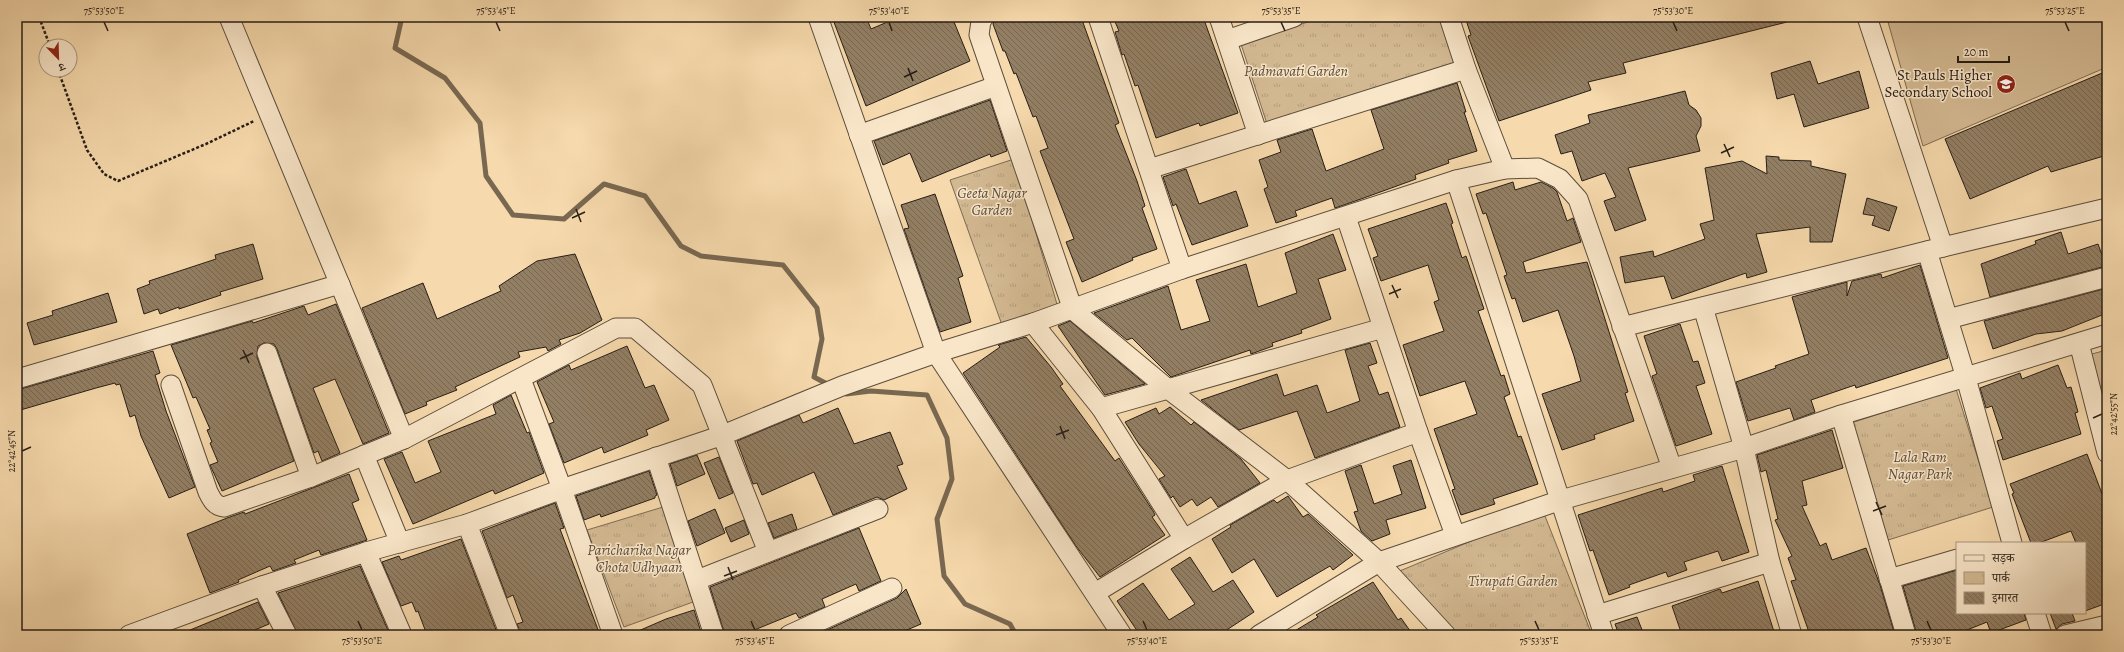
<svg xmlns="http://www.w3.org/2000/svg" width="2124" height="652" font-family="Alegreya,'Noto Serif Devanagari',serif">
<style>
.park{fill:url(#park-tufts);stroke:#7d6c54}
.garden{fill:#d3b992;stroke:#7d6c54}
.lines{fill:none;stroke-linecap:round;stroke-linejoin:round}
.stream{stroke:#796851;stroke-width:5}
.building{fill:url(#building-back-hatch);stroke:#271e16}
.street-casing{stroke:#5b4d3c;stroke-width:21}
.path{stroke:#271e16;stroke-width:2.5;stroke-dasharray:3 2;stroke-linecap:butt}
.street{stroke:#f9e6c9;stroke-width:19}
.ticks{fill:none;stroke:#271e16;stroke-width:1.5}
.labels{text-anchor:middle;stroke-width:3;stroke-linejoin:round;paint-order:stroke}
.park-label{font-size:15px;font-style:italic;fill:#5b4c3b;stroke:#f9e6c9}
.poi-label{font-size:15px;fill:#271e16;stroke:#f9e6c9;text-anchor:end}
.neatline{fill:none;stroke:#271e16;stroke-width:1.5}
.ticks-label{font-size:10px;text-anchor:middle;fill:#271e16}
</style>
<defs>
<pattern id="park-tufts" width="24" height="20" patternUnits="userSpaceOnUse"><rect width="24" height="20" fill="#d3b992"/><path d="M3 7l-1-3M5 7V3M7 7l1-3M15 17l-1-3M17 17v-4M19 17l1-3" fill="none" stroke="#b59f7d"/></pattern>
<pattern id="building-back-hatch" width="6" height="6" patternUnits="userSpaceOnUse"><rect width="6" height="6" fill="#937f64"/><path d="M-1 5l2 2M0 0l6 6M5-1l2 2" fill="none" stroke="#786751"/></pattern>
</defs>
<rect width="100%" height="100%" fill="#f6d9ac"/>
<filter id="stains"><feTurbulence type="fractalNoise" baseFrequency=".005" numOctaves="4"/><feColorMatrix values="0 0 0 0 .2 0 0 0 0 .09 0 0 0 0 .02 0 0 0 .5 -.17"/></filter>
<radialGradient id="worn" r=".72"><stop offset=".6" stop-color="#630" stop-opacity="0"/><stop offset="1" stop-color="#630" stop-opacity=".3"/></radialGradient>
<!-- park -->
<g class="park">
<path d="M1323 17H1439L1455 65 1268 127 1241 44Z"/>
<path d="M1014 159 1059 311 1002 325 950 180Z"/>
<path d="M2107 350V419L2088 355Z"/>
<path d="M1956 389 1993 507 1885 541 1848 424Z"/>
<path d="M663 507 693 602 624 627 587 530Z"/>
<path d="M1543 511 1592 635H1450L1395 573Z"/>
</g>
<!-- garden -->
<path class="garden" d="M1899 17H2107V67L1923 146 1888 22Z"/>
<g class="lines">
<!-- stream -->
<g class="stream">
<path d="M402 17 395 48 445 78 480 123 486 176 513 215 564 219 604 184 645 196 681 246 701 256 783 265 817 308 822 339 814 377 831 386"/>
<path d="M843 392 846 394 871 391 927 395 947 438 952 479 937 519 944 576 965 604 1010 624 1016 635"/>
</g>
</g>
<!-- building -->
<g class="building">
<path d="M832 17H866L871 29 899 17H952L970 61 866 106Z"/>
<path d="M995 17H1081L1119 123 1115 125 1137 181 1145 206 1142 208 1157 249 1132 258 1133 260 1082 282 1066 242 1074 239 1040 151 1048 148 1036 116 1033 117 1016 73 1014 74 1005 51H1003L993 24Z"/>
<path d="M1113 17H1203L1238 113 1200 126 1199 123 1156 138 1138 85 1135 86 1124 54 1122 55 1115 32 1119 31Z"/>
<path d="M1465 17H1787V22L1623 63 1626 73 1588 82 1591 90 1499 121 1468 36 1471 35Z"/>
<path d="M1810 61 1818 84 1859 71 1869 108 1804 127 1794 94 1777 99 1771 73Z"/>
<path d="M2107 71V155L2051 172 2048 166 1970 199 1945 139Z"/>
<path d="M1457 83 1466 112H1464L1477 151 1448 160 1449 163 1415 175 1416 179 1361 199 1335 208 1332 198 1295 211 1297 216 1276 223 1264 189 1268 187 1259 160 1281 152 1277 140 1312 129 1326 171 1384 149 1371 110Z"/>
<path d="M1685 91 1689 105 1696 110 1701 118V126L1696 136 1700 151 1628 168 1646 220 1615 231 1604 201 1616 197 1605 173 1582 181 1572 151 1561 154 1555 135 1590 123 1588 115Z"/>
<path d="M990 100 1007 151 991 157 990 154 922 182 910 153 883 165 874 141Z"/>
<path d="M1766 156 1779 157V160L1811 161V166L1846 174 1832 242H1810V227L1756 234 1767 272 1747 278 1746 273 1672 299 1664 276 1625 283 1620 257 1653 251 1654 257 1705 239 1700 224 1714 220 1705 168 1742 161 1767 174Z"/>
<path d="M1186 169 1199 204 1236 191 1248 226 1192 245 1176 204 1173 206 1163 177Z"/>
<path d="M1513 182 1515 190 1541 182 1553 188 1557 192 1567 221 1573 218 1581 242 1523 262 1526 273 1587 262 1628 392 1625 393 1634 421 1594 435 1595 439 1562 450 1542 394 1581 381 1574 356 1558 310 1523 322 1515 298 1512 299 1504 276 1507 275 1486 213 1483 214 1476 194Z"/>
<path d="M935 194 963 276 958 278 971 322 940 332 904 229 909 228 901 205Z"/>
<path d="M1867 198 1897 207 1889 231 1872 225 1875 216 1863 214Z"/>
<path d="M1446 203 1453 223 1451 224 1462 258 1466 256 1484 309 1478 311 1501 376 1504 375 1510 394 1504 397 1518 437 1521 436 1538 484 1493 499 1495 504 1461 515 1452 490 1455 489 1434 429 1477 414 1465 381 1420 396 1403 345 1444 331 1434 302 1439 300 1428 265 1381 281 1373 258 1378 256 1368 229Z"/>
<path d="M2061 232 2068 254 2098 244 2106 266 1990 297 1981 264 2036 244 2035 241Z"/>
<path d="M1333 234 1346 270 1318 279 1331 319 1301 330 1302 333 1272 343 1273 346 1251 354 1250 350 1171 377 1132 338 1127 340 1094 313 1168 286 1181 330 1210 321 1196 280 1246 264 1258 307 1297 293 1285 253Z"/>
<path d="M253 244 263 279 220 292 221 295 179 309V307L160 314 158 309 144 314 137 289 150 284 149 281 216 259 215 255Z"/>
<path d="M575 254 602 320 580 333 559 340 561 344 548 351 546 347 518 352 520 357 455 387 457 390 426 402 427 405 405 414 362 308 423 283 437 319 501 291 499 286 537 261Z"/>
<path d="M1920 265 1948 358 1856 388 1855 385 1811 400 1815 412 1794 420 1790 408 1748 421 1736 382 1776 368 1775 366 1809 354 1792 297 1847 282V296L1852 281 1881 274 1882 278Z"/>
<path d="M2107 288V313L2062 331 2036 334 1993 349 1984 321Z"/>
<path d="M108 293 117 322 34 345 27 323 53 315 52 311Z"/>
<path d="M336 304 389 433 363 444 335 379 313 388 340 453 322 461 318 451 314 453 277 349 274 344 264 343 258 346 257 357 294 461 222 491 210 465 218 462 210 443 212 442 207 430 210 429 196 397 193 398 171 345 252 321 253 323 304 306 308 315Z"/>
<path d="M1070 321 1145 384 1105 395 1058 326Z"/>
<path d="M1680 324 1693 362 1698 361 1705 383 1696 386 1712 434 1676 446 1652 376 1657 374 1644 336Z"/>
<path d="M1026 337 1051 367 1063 384 1060 386 1115 461 1119 458 1153 511 1155 515 1152 517 1165 535 1100 577 1076 546 963 373 1000 347 998 345Z"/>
<path d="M1370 343 1377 363 1368 366 1379 395 1388 392 1400 427 1315 458 1297 411 1239 430 1201 400 1277 374 1284 396 1317 385 1327 413 1360 401 1345 350Z"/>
<path d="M627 346 645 388 654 385 669 420 646 430 648 435 604 453 602 447 564 463 549 424 554 422 537 382 569 365 571 370Z"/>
<path d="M153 351 160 373 155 375 166 411 195 487 169 498 141 436 135 415 130 417 120 384 116 385 115 383 96 388 17 411V390Z"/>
<path d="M2058 365 2067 388 2071 387 2078 412 2075 413 2081 434 2003 460 1997 441 2003 439 1992 406 1986 408 1980 388 2020 373 2022 379Z"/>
<path d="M511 395 527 433 529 432 544 473 495 494 493 490 413 524 384 459 402 452 415 483 441 472 428 441 496 414 493 405Z"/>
<path d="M1170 407 1191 425 1194 422 1241 459 1260 483 1218 507 1211 497 1197 506 1192 499 1180 507 1173 496 1171 498 1159 479 1165 476 1139 444 1125 422 1156 408 1159 414Z"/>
<path d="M838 408 854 444 890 432 903 464 897 466 907 489 884 500 877 497 833 515 814 472 762 495 757 483 753 484 737 441 799 415 803 423Z"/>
<path d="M1832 430 1843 468 1802 481 1807 505 1802 506 1820 546 1826 543 1832 560 1866 548 1880 585 1895 635H1810L1791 581 1796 580 1788 558 1792 556 1775 520 1778 519 1766 470 1761 472 1757 455Z"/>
<path d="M2087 454 2107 507V603L2085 611V543H2076L2071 531 2039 543H2031L2012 494 2014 493 2010 484Z"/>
<path d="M697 455 705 474 677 486 670 464Z"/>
<path d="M719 457 733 493 719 499 704 463Z"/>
<path d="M1411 460 1426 508 1386 520 1390 534 1372 541 1361 531 1354 512 1358 511 1345 471 1361 465 1374 504 1402 494 1393 466Z"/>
<path d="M1722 466 1749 552 1722 561 1718 551 1684 562 1687 570 1668 577 1666 572 1629 585 1630 587 1609 595 1593 550 1590 551 1578 515 1662 488 1663 492 1695 481 1693 475Z"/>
<path d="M649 471 657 495 655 496V498L601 517 600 514 584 520 576 496Z"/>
<path d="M349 474 359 500 352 503 367 540 321 555 319 550 294 560 296 563 273 571 270 566 238 580 239 582 210 593 187 534 227 518 244 512 245 514Z"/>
<path d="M1288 496 1303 517 1308 514 1353 555 1333 570 1330 566 1277 597 1254 559 1232 573 1212 539 1231 527 1230 525 1274 500 1277 503Z"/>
<path d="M555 503 564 528 560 529 600 635H521L517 624 523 622 513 595 507 598 482 531Z"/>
<path d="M715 509 725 533 697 546 688 521Z"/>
<path d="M792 514 797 529 774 538 768 523Z"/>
<path d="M744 520 749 534 731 542 725 528Z"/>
<path d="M859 528 881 581 859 591 856 584 822 599 825 607 799 618 796 613 742 635H725L710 587Z"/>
<path d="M461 539 498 635H427L418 611 416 612 412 602 401 606 382 562 399 556 401 560Z"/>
<path d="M1190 557 1213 592 1233 580 1254 612 1219 635H1140L1117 601 1143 583 1169 620 1195 604 1171 569Z"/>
<path d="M360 566 390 635H298L278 593Z"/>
<path d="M1957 570V613H2024L2026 620 1991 633 1987 622 1962 632 1964 635H1917L1903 586Z"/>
<path d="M1758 581 1775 635H1682L1672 606 1720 589 1722 593Z"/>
<path d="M1373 582 1398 620 1401 618 1413 635H1288L1318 617 1316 615Z"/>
<path d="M906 589 921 624 895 635H816L897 598Z"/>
<path d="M258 602 269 624 243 635H178Z"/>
<path d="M694 610 702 635H629L666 619Z"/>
<path d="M2050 613H2072L2075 621 2062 624 2056 629Z"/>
<path d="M1637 617 1644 635H1619L1615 624Z"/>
</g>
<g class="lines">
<!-- street casing -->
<g class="street-casing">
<g id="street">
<path d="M229 17 404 439"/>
<path d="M818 17 936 353 1122 635"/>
<path d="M984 17 981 21 979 35 1073 310 1168 389 1287 480 1379 562 1446 635"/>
<path d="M1098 17 1182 269"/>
<path d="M1219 17 1258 135"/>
<path d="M1449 17 1466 69 1505 169"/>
<path d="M1867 17 1943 247"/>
<path d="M1227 40 1294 17"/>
<path d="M859 135 996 86"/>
<path d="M1149 169 1466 69"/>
<path d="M1456 180 1604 635"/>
<path d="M1346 217 1418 432 1455 535"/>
<path d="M1927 251 1966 378 2012 543"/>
<path d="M1703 307 1744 448 1770 562 1792 635"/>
<path d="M1948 319 2107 277"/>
<path d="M1033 323 1101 408 1184 539"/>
<path d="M1622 327 1943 247 2107 208"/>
<path d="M2079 343 2107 453"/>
<path d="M267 353 311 477"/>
<path d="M17 379 340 284"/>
<path d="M521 379 562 489 613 635"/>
<path d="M171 385 208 492C212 500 215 506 224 507L311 477 404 439 616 328H635L702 385 768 552"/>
<path d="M1101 408 1383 328"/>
<path d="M1841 415 1906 635"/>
<path d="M364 455 400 543"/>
<path d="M656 457 714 635"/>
<path d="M467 524 510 635"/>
<path d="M366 552 402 635"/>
<path d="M1889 579 1957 559"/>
<path d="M697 580 878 509"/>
<path d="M262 586 287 635"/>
<path d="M1095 593 1184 539 1287 480 1418 432"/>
<path d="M2035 613 2042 635"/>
<path d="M1597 615 1770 562"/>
<path d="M129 635 262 586 366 552 467 524 562 489 723 435 842 386 936 353 1033 323 1182 269 1456 180 1505 169 1538 168 1560 179 1578 199 1672 468"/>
<path d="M789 635 892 588"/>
<path d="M1259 635 1379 562 1561 500 1744 448 1841 415 2107 334"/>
<path d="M2065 635 2107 625"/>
</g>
</g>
<!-- path -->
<g class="path">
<path d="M39 17 50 46"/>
<path d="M58 70 87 150 104 174 118 181 206 144 254 121"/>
</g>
<!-- street -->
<use href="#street" class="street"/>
</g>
<!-- ticks -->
<path class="ticks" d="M104 22 108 31M496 22 500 31M889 22 892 31M1281 22 1285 31M1673 22 1677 31M2065 22 2069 31M908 68 913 81M904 77 917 71M1724 144 1730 157M1721 153 1734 147M576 209 581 222M572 218 585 212M1392 285 1398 298M1389 294 1401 289M243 350 249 363M240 359 253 353M2093 418 2102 414M1060 426 1065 439M1056 435 1069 430M22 451 31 447M1876 502 1882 515M1873 511 1886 506M728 567 733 580M724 576 737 571M358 621 362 630M751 621 755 630M1143 621 1147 630M1535 621 1539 630M1927 621 1931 630"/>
<!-- icons -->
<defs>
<g id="school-disc" transform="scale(1)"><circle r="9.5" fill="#8f2418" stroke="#f9e6c9"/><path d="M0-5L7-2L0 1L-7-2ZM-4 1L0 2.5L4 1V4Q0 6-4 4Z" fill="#fff"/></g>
</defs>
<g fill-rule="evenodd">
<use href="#school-disc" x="2006" y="84"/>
</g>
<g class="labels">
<!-- park labels -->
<g class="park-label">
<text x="1296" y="76">Padmavati Garden</text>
<text x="992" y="198">Geeta Nagar<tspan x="992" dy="17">Garden</tspan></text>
<text x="1920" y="462">Lala Ram<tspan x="1920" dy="17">Nagar Park</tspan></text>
<text x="639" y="555">Paricharika Nagar<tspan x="639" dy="17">Chota Udhyaan</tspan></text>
<text x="1513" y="586">Tirupati Garden</text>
</g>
<!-- poi labels -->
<g class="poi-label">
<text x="1992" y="80">St Pauls Higher<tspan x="1992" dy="17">Secondary School</tspan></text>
</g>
</g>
<!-- margin -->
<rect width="2124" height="652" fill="none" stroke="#f6d9ac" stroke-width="44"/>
<!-- legend -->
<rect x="1956" y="542" width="130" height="72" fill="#f9e6c9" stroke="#a59681"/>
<rect x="1964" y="555" width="20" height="6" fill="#f9e6c9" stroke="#a59681"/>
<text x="1992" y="562" font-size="12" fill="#271e16">सड़क</text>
<rect x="1964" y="572" width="20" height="12" fill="url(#park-tufts)" stroke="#a59681"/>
<text x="1992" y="582" font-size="12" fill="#271e16">पार्क</text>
<rect x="1964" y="592" width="20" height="12" fill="url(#building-back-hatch)" stroke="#a59681"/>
<text x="1992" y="602" font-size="12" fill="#271e16">इमारत</text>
<!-- north arrow -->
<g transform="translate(58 58) rotate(157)"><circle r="19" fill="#f9e6c9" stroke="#a59681"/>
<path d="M0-3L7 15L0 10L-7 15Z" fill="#8f2418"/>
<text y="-6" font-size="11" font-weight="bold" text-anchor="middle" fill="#271e16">उ</text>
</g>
<!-- scale -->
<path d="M1958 56v6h51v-6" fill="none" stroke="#271e16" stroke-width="2"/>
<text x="1964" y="56" font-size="12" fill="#271e16" stroke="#f9e6c9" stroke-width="3" paint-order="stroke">20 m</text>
<rect x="22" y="22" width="2080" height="608" class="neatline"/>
<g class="ticks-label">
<text x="104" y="14">75°53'50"E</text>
<text x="496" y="14">75°53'45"E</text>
<text x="889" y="14">75°53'40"E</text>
<text x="1281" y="14">75°53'35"E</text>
<text x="1673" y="14">75°53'30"E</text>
<text x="2065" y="14">75°53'25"E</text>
<text transform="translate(2113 414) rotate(-90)" y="4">22°42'55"N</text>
<text transform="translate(11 451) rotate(-90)" y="4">22°42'45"N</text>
<text x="362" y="644">75°53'50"E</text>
<text x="755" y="644">75°53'45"E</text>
<text x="1147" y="644">75°53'40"E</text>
<text x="1539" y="644">75°53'35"E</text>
<text x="1931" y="644">75°53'30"E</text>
</g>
<rect width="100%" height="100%" filter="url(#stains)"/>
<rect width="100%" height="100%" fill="url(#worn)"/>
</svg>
